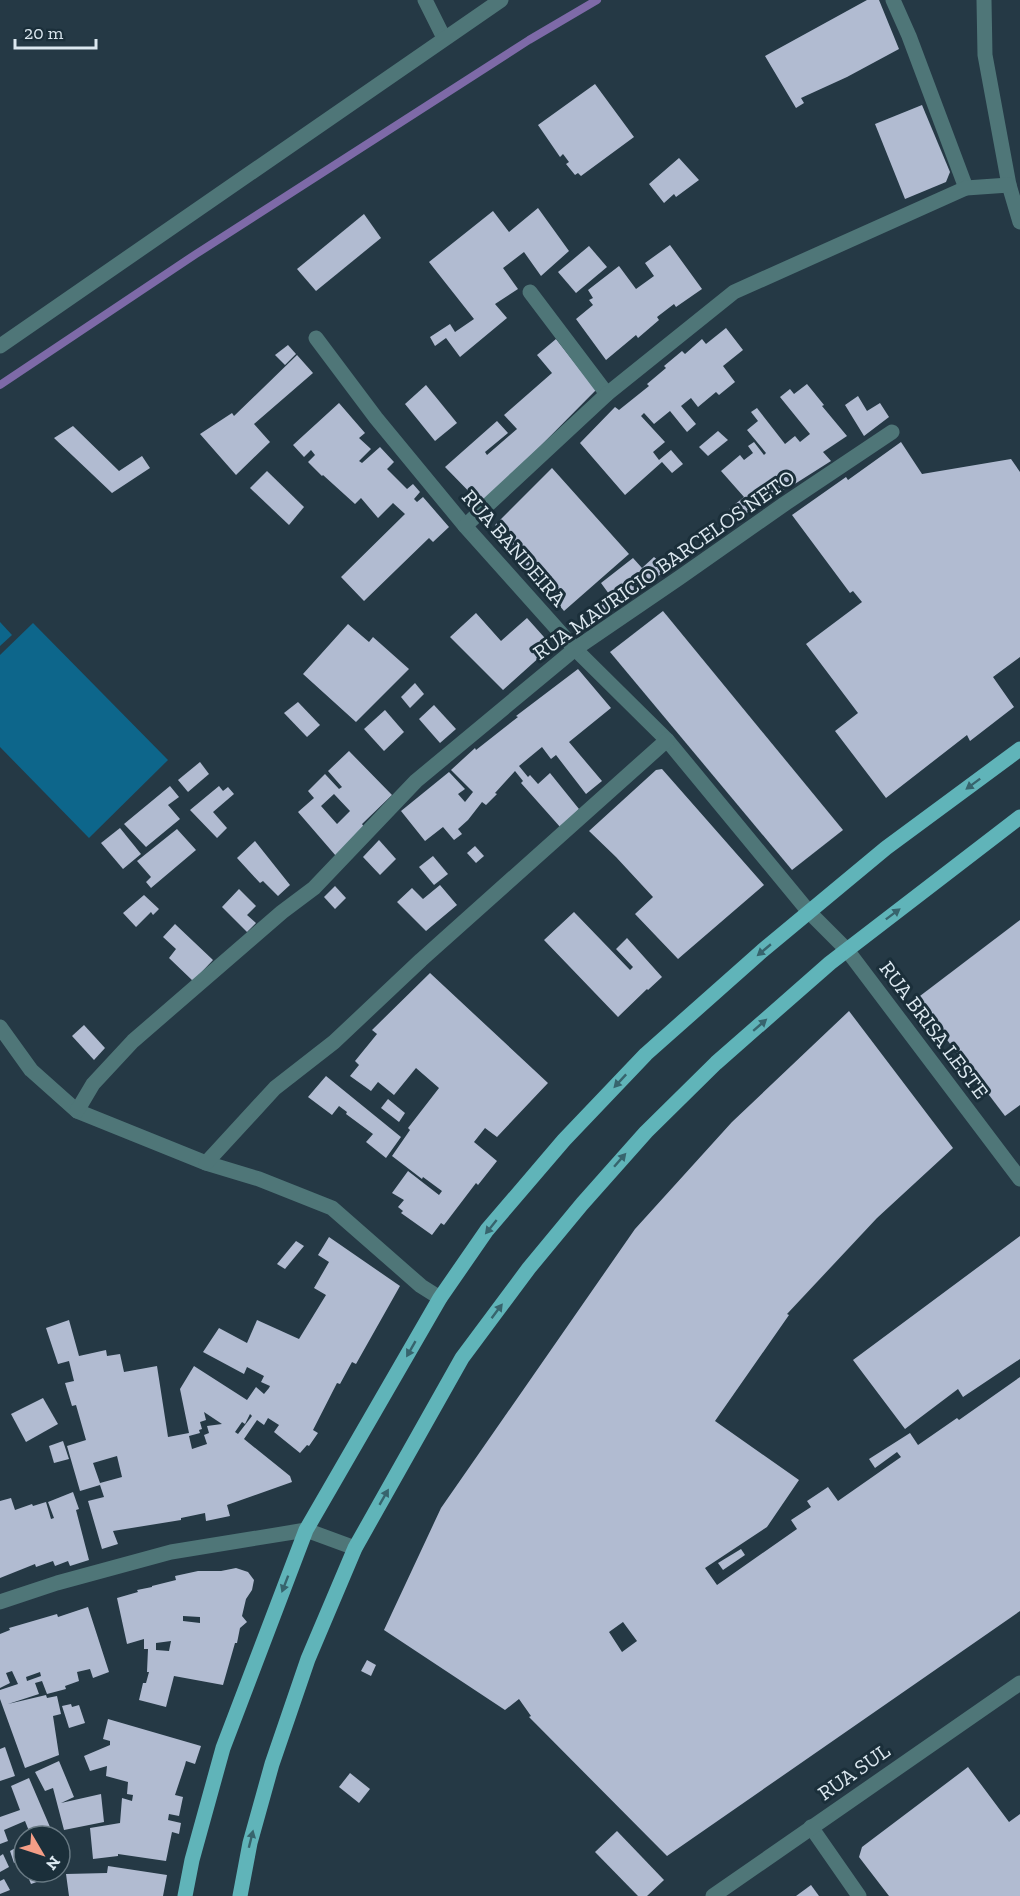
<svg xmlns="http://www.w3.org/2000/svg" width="1020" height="1896" font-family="'Zilla Slab',serif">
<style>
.green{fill:#0d668b}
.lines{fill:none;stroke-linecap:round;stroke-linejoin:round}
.stream{stroke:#7e6aa8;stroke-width:8}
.building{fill:#b1bbd1;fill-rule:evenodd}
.minor{stroke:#4f7678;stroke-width:15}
.primary{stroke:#60b4b9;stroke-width:15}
.oneway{fill:#37646d}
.labels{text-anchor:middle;stroke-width:6;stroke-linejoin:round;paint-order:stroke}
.street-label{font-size:21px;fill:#dce8f0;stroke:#1b2f3a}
</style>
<rect width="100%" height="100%" fill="#253945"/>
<!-- green -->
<g class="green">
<path d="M0 622 12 635 0 646Z"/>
<path d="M33 623 168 760 89 838 0 747V655Z"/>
</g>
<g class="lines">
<!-- stream -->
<path class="stream" d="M0 385 196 254 529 40 597 0"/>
</g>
<!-- building -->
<g class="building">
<path d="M867 0H879L899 49 847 77 801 98 804 103 796 108 765 56Z"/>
<path d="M595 84 634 137 581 176 578 173 575 175 566 164 569 162 563 154 560 157 538 125Z"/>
<path d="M922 105 950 172 946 182 905 199 875 124Z"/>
<path d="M679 158 699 180 676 197 674 194 664 203 649 184Z"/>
<path d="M538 208 569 251 541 276 524 252 503 268 518 289 495 304 507 318 460 357 446 338 435 346 430 337 450 324 455 332 474 319 429 262 493 211 509 232Z"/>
<path d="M364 214 381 238 316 291 297 269Z"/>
<path d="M670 245 702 289 676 307 674 304 657 317 659 320 638 338 636 335 606 360 576 319 593 305 589 300 593 298 588 290 619 266 636 289 654 276 645 263Z"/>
<path d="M589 246 607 267 576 293 558 272Z"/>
<path d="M726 328 743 350 723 366 735 382 719 395 716 392 698 407 691 398 681 406 696 424 687 432 670 411 654 424 644 413 641 416 665 442 653 452 659 460 671 450 683 464 672 473 662 462 625 495 580 443 615 407 619 410 649 386 647 384 666 368 664 366 682 351 685 354 702 339 706 344Z"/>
<path d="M556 339 596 390 482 505 445 467 497 421 508 433 485 452 487 455 517 429 504 415 552 373 537 355Z"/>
<path d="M288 345 296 354 285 365 275 355Z"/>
<path d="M297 355 313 373 254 424 270 442 236 475 200 434 232 413 234 416Z"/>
<path d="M807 384 824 405 822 406 847 436 823 452 831 461 790 487 789 486 756 509 753 506 747 510 748 512 737 520 729 509 744 497 721 471 740 455 744 460 753 453 748 446 754 442 764 455 766 453 747 430 758 421 751 412 757 408 785 444 795 436 800 442 810 434 780 397 790 389 794 394Z"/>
<path d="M426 385 457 423 435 441 405 404Z"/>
<path d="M858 396 867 411 880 403 889 417 864 436 845 405Z"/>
<path d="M339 403 365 433 359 438 371 449 359 461 362 463 380 447 394 462 387 469 407 489 413 484 420 492 414 499 417 502 423 497 449 527 433 542 429 538 364 601 341 577 405 514 393 503 378 518 361 498 355 504 323 475 322 476 308 462 315 455 311 450 304 457 293 445Z"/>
<path d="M73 426 119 471 142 456 150 468 112 493 54 438Z"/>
<path d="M718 431 728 440 708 456 699 447Z"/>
<path d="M901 442 922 474 1011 459 1020 472V657L993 677 1014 707 970 741 967 735 886 798 835 731 858 713 806 644 862 602 853 591 850 593 792 515 846 477 848 480Z"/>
<path d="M552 468 629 554 564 611 522 560 524 558 495 525Z"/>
<path d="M267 471 304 507 289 525 250 488Z"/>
<path d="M654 557 668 569 607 613 599 602 609 594 601 583 633 558 642 568Z"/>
<path d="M663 611 843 830 792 870 610 652Z"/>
<path d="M476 613 501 641 527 618 552 646 503 690 450 637Z"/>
<path d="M348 624 369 642 373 637 409 669 356 722 303 674Z"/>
<path d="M578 669 611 708 569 742 602 781 586 794 556 755 551 759 542 747 519 766 528 777 530 775 538 784 550 773 579 809 561 828 521 783 523 781 515 771 495 793 497 794 486 805 482 802 468 820 458 829 462 834 454 840 443 827 425 841 401 811 449 772 465 789 458 794 465 802 473 792 451 770 475 748 476 750 518 717 516 716Z"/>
<path d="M415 683 424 694 410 708 401 697Z"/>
<path d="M298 702 320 725 307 737 284 713Z"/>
<path d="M434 705 456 729 440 743 419 719Z"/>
<path d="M385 710 404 732 384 751 364 729Z"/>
<path d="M349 751 392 795 362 824 364 827 336 856 298 812 314 798 308 791 325 774 339 789 342 787 328 771ZM334 794 350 811 337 824 321 806Z"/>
<path d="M200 762 209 774 188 792 178 780Z"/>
<path d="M662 769 764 885 678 959 635 914 653 897 616 857 589 831 656 770Z"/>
<path d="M170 786 179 797 168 805 180 819 146 847 124 824Z"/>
<path d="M219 786 223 791 228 787 234 794 213 812 227 828 217 838 190 810Z"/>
<path d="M120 828 141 854 123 869 101 843Z"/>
<path d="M177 829 196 850 151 888 146 882 151 877 137 861Z"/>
<path d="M379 840 396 859 380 875 363 857Z"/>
<path d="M255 841 290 885 278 896 263 881 260 883 237 858Z"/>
<path d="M475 846 484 856 476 863 467 853Z"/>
<path d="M433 856 448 874 434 885 419 867Z"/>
<path d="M440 885 457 905 426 931 397 902 412 888 423 899Z"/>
<path d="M335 886 346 898 335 909 324 897Z"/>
<path d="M239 889 256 906 247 915 256 923 247 932 222 907Z"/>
<path d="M144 895 159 909 153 915 151 912 136 927 123 913Z"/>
<path d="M574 912 630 970 633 967 616 949 627 938 662 977 648 990 647 989 618 1017 544 940Z"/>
<path d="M1020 920V1105L1005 1116 916 999Z"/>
<path d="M175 924 213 960 193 981 169 958 176 949 163 937Z"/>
<path d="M430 973 548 1083 497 1137 485 1128 474 1142 497 1161 478 1185 476 1183 444 1225 441 1223 432 1235 401 1213 403 1211 398 1207 404 1200 392 1193 408 1171 439 1195 442 1191 423 1177 422 1179 392 1156 410 1130 408 1128 439 1088 416 1068 394 1095 378 1082 371 1091 350 1076 359 1065 355 1061 377 1034 372 1030Z"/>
<path d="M849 1011 953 1148 877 1218 787 1314 789 1315 715 1421 799 1480 767 1527 705 1568 717 1585 797 1529 791 1520 811 1507 807 1501 828 1487 838 1501 901 1457 897 1452 875 1468 869 1459 910 1433 918 1445 957 1418 959 1420 1020 1377V1611L667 1856 529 1717 531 1716 519 1699 505 1710 384 1630 441 1508 635 1229 732 1122ZM623 1622 637 1641 622 1652 609 1632Z"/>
<path d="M84 1025 105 1048 94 1060 72 1036Z"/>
<path d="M326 1076 401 1137 386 1158 366 1142 373 1134 346 1114 347 1112 339 1106 332 1115 308 1097Z"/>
<path d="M388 1099 405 1113 399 1122 381 1108Z"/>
<path d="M1020 1236V1359L963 1397 958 1389 905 1429 853 1360Z"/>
<path d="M329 1237 400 1286 356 1364 352 1362 340 1384 337 1383 313 1430 318 1433 309 1446 307 1445 300 1453 274 1432 279 1425 268 1418 264 1425 257 1420 244 1439 290 1476 292 1482 227 1505 230 1516 206 1521 205 1513 181 1518V1520L113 1531 118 1544 102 1549 88 1501 104 1497 100 1485 80 1491 67 1446 86 1440 76 1405 72 1406 65 1383 74 1381 69 1361 58 1364 46 1328 69 1320 79 1356 106 1350 107 1356 120 1354 124 1372 157 1366 168 1437 189 1433 180 1389 194 1366 247 1400 256 1387 264 1394 269 1388 270 1386 261 1382 264 1376 247 1367 244 1374 203 1352 219 1328 247 1343 257 1320 299 1339 326 1295 314 1288 329 1262 318 1255ZM204 1412 222 1424 207 1426 209 1433 204 1435 207 1444 192 1449 189 1436 200 1433 199 1430 202 1429 200 1422 206 1420ZM250 1414 252 1416 238 1434 235 1432 242 1422 245 1424ZM117 1456 122 1477 100 1483 93 1463Z"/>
<path d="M296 1241 304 1246 285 1269 277 1264Z"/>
<path d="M43 1398 58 1424 26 1442 11 1414Z"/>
<path d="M63 1441 69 1459 54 1463 49 1446Z"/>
<path d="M73 1492 79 1509 76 1510 89 1560 70 1566 68 1561 55 1566 53 1561 36 1567 35 1564 0 1578V1501L11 1498 15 1510 32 1504 33 1506 46 1502 51 1519 54 1518 48 1502Z"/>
<path d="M741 1549 745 1555 723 1570 718 1563Z"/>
<path d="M236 1568 248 1572 254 1580 252 1590 246 1599 242 1616 247 1622 240 1628 237 1643H235L223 1685 174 1676 166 1707 139 1700 143 1683H146L149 1672H147L148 1649H144V1639L127 1644 117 1598 138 1592 137 1590 152 1587V1586L176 1580 175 1576 198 1571H221ZM183 1616 200 1617V1623L183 1621ZM171 1641 169 1651 156 1650V1643Z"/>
<path d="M88 1607 109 1672 93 1678 90 1669 77 1672 79 1681 65 1686 66 1689 47 1694 42 1681 35 1683 39 1694 8 1704 46 1695 47 1698 57 1696 61 1714 53 1716 59 1755 25 1768 0 1699V1690L18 1684 12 1671 6 1673 10 1683 0 1688V1634L10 1630 9 1628 57 1614 58 1617ZM40 1672 41 1676 27 1681 26 1677Z"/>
<path d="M367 1660 376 1665 371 1676 361 1671Z"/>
<path d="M71 1704 72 1707 79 1705 85 1723 69 1728 62 1706Z"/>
<path d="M108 1719 201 1746 195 1764 186 1761 185 1765 175 1795 183 1797 179 1816 169 1814 168 1820 181 1823 179 1834 172 1832 166 1861 118 1854V1856L93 1859 90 1828 120 1823 122 1798 132 1801 133 1795 127 1794 128 1782 106 1776 107 1766 90 1771 84 1756 110 1745V1741L103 1739Z"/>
<path d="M5 1747 15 1776 0 1781V1749Z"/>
<path d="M59 1761 74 1797 61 1803 101 1794 104 1822 64 1830 53 1788 45 1791 35 1772Z"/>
<path d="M968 1767 1009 1822 1020 1814V1896H889L859 1857 862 1847Z"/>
<path d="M350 1773 370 1789 359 1803 339 1787Z"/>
<path d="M29 1778 50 1827 44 1829 47 1836H31L25 1821 4 1830 8 1841 0 1844V1817L20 1810 11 1786Z"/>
<path d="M617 1831 664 1880 647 1896H638L595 1852Z"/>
<path d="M24 1842V1866L21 1859 14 1863 10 1851 17 1847V1845Z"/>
<path d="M3 1854 9 1867 0 1872V1856Z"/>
<path d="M108 1866 167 1875 163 1896H69L66 1874 107 1873Z"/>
<path d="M26 1872H56L57 1875 31 1884Z"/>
<path d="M4 1879 10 1890 0 1894V1881Z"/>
<path d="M811 1885 819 1896H796Z"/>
</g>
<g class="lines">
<!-- minor -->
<g class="minor">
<path d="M425 0 444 38"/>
<path d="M893 0 909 36 966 188"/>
<path d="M984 0 985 55 1009 185 1020 222"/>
<path d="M530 292 607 394"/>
<path d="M316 338 376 418 465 526 575 649 667 740 809 912 847 950 1020 1179"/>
<path d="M0 346 501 0"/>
<path d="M465 526 607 394 734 292 966 188 1009 185"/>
<path d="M0 1027 31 1070 77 1111 206 1163 259 1179 332 1208 421 1286 440 1298"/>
<path d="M77 1111 93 1084 133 1041 282 912 314 888 416 781 575 649 679 578 783 505 892 432"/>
<path d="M206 1163 275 1088 334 1042 421 960 667 740"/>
<path d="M0 1602 57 1583 171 1552 306 1530 355 1548"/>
<path d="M811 1827 859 1896"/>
<path d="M713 1896 1020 1683"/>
</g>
<!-- primary -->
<g class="primary">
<path d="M185 1896 192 1860 223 1748 306 1530 440 1298 487 1230 564 1140 646 1054 762 951 886 848 1020 749"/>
<path d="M240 1896 250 1843 272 1764 308 1659 355 1548 462 1358 529 1268 582 1204 646 1132 716 1063 830 963 1020 817"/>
</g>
</g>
<!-- one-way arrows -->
<defs><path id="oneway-solid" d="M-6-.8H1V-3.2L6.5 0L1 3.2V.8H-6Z" transform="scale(1.5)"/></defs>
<g class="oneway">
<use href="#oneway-solid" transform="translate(973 784) rotate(143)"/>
<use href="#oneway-solid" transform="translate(893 914) rotate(-37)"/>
<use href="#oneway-solid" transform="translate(764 950) rotate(140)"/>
<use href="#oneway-solid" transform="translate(760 1025) rotate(-41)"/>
<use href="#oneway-solid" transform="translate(620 1081) rotate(133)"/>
<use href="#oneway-solid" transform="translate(620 1160) rotate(-49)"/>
<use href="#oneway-solid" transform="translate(491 1227) rotate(129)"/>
<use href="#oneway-solid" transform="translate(497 1311) rotate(-53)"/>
<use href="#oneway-solid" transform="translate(411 1349) rotate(120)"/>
<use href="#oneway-solid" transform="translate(384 1497) rotate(-60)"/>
<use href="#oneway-solid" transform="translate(285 1584) rotate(111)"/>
<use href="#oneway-solid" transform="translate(251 1839) rotate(-76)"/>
</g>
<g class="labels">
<!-- street labels -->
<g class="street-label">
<text transform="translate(514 548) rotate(49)" y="7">RUA BANDEIRA</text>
<text transform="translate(664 565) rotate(-35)" y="7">RUA MAURICIO BARCELOS NETO</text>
<text transform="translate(934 1030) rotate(53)" y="7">RUA BRISA LESTE</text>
<text transform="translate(854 1772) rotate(-35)" y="7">RUA SUL</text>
</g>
</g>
<!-- north arrow -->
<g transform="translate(42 1854) rotate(129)"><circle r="28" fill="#1b2f3a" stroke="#687983" stroke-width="1.5"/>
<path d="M0-4.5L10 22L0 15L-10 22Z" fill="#f49e87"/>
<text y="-9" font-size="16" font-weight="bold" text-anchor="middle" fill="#dce8f0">N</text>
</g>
<!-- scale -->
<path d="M15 39v9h81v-9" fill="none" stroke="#dce8f0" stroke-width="3"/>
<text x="24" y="39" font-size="18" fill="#dce8f0" stroke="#1b2f3a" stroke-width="4.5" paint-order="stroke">20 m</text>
</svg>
